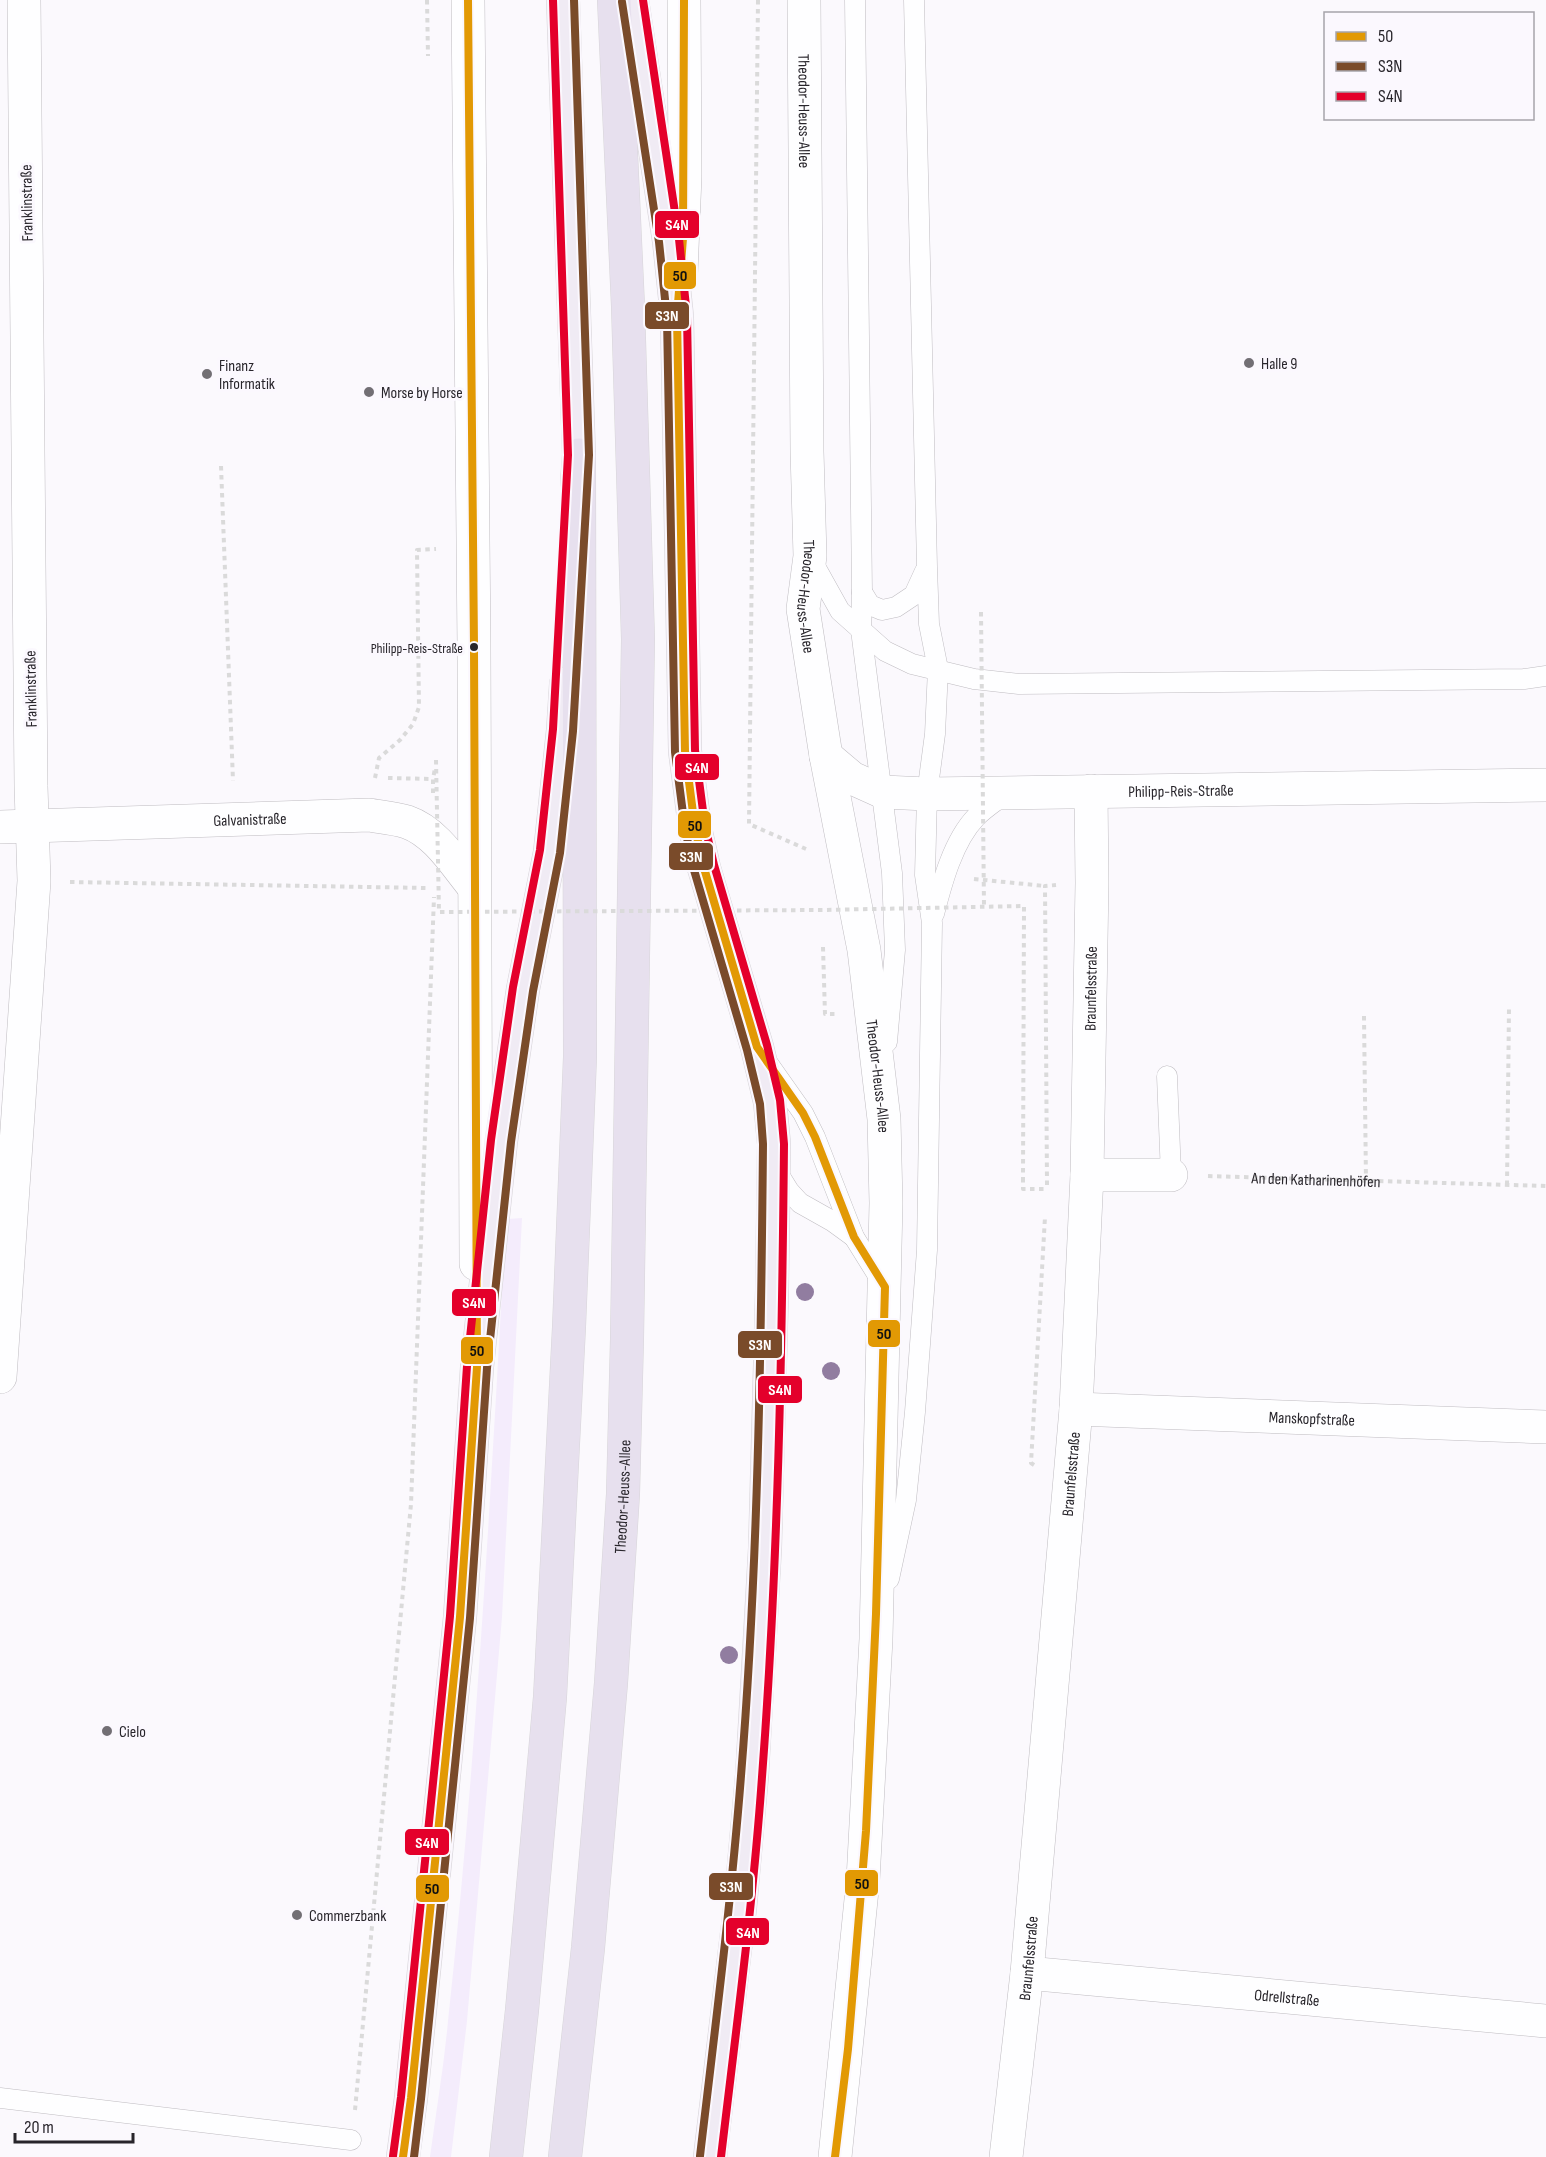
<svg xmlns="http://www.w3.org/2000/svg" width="1546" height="2157" font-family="'Sofia Sans Condensed',sans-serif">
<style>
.green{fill:#f4ecfc}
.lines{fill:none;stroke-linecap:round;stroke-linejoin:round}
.lane-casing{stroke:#bfbcc1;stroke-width:21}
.street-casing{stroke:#bfbcc1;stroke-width:34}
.primary-casing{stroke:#d7d5d8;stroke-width:34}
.highway-casing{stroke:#d7d5d8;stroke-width:34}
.path{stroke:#dadada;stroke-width:4;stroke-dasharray:4.5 4.5;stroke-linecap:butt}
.lane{stroke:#fefeff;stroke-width:20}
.street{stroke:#fefeff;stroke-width:33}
.primary{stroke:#f0ebf4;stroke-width:33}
.highway{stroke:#e7e0ee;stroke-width:33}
.path-bridge{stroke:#dadada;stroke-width:4;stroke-dasharray:4.5 4.5;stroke-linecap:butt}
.bus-1-casing{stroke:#fbf8fe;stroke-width:12}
.bus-2-casing{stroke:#fbf8fe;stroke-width:12}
.bus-3-casing{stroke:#fbf8fe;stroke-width:12}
.bus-1{stroke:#e29904;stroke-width:8}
.bus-2{stroke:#7a4b2a;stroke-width:8}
.bus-3{stroke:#e4002b;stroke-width:8}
.tree{fill:#917da0}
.poi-dot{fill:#726f74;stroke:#fbf8fe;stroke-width:2}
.bus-dot{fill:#28252b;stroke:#fbf8fe;stroke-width:2}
.labels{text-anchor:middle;stroke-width:6;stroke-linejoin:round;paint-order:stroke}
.bus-label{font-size:14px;fill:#28252b;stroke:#fbf8fe;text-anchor:end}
.street-label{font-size:16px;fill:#28252b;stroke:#fbf8fe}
.poi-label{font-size:16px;fill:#28252b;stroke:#fbf8fe;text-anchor:start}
.line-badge{stroke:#fbf8fe;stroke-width:2}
.badge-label{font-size:16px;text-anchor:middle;font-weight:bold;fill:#fff}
.pale-badge-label{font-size:16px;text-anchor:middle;font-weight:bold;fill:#111}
</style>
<rect width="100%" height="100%" fill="#fbf9fd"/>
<!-- green -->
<path class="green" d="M522 1218 502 1617 467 2021 451 2157H430C436 2112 444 2066 448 2021 477 1755 491 1486 506 1219Z"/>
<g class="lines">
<!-- lane casing -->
<g class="lane-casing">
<g id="lane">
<path d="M855 0 862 592 861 630 892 873 895 950 887 1042"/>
<path d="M811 559 840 611 885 651 912 664 974 679 1019 684 1524 679 1546 676"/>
<path d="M862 592 870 605 882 610 896 607 914 595 925 571"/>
<path d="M934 914C942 883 953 841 976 817 985 808 996 801 1005 794"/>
<path d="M767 1062 803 1113 815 1137 854 1237 882 1282"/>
<path d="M1167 1076 1171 1175"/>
<path d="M776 1170 789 1191 800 1203 832 1221 854 1237"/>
<path d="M889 1579 906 1500 915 1412 927 1250 932 923 925 875 927 794 935 734 938 669 929 624 927 567 914 0"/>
<path d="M0 2098 351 2140"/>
</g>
</g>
<!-- street casing -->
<g class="street-casing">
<g id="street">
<path d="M468 0 474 647 476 1264"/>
<path id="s2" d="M804 0 807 451 810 556 803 609 826 756 864 950 884 1119 886 1203 876 1639 863 1880 835 2157"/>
<path d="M681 273 685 176 684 0"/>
<path id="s3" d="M826 756 852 778 883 792 927 794 1546 785"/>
<path id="s4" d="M0 827 369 815C381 817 395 818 407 822 436 832 455 864 474 887"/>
<path d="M1087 1175H1171"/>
<path d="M0 1377 34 881 31 786 24 0"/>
<path id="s5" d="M1076 1409 1546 1427"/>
<path id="s6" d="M1027 1973 1546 2021"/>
<path id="s7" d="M1006 2157 1027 1973 1076 1409 1087 1175 1092 883 1091 791"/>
</g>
</g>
<!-- primary casing -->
<g class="primary-casing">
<g id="primary">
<path d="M563 0 579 455 577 482"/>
<path d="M632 0 669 241 677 317 685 751 695 828 704 868 757 1047 770 1102 774 1144 772 1290 765 1548 752 1775 740 1908 710 2157"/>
<path d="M403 2157 411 2098 460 1617 477 1367 501 1141 523 989 550 852 563 730 566 684"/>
</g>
</g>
<!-- highway casing -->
<g class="highway-casing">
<g id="highway">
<path d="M506 2157 522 2010 550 1697 569 1327 580 1057 579 455"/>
<path id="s8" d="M565 2157 588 1948 611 1683 623 1494 627 1339 638 639 628 306 614 0"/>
</g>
</g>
<!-- path -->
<g class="path">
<path d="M427 0 428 56"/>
<path d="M758 0 749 824 806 849"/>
<path d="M221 466 233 781"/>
<path d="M375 778 379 758 400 740 413 724 419 707 417 550 436 549"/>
<path d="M388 778 433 779"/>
<path d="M433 793V779L435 768"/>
<path d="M974 879 1045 886"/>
<path d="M70 882 428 888"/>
<path d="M823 947 825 1014H835"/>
<path d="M1364 1016 1366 1181"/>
<path id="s1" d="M1208 1176 1546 1186"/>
<path d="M1023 1178V1189H1047"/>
<path d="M1047 1185 1045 886 1056 885"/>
<path d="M1507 1185 1509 1008"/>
<path d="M1034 1465 1031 1463 1045 1217"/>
<path d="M355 2110 411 1504 434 897"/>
</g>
<!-- lane -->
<use href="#lane" class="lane"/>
<!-- street -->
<use href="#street" class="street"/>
<!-- primary -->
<use href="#primary" class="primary"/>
<!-- highway -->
<use href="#highway" class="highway"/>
<!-- path-bridge -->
<g class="path-bridge">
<path d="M981 612 984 907"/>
<path d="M436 760 439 912 822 910 1024 906 1023 1178"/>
</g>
<!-- bus-1 casing -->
<g class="bus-1-casing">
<g id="bus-1">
<path d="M684 0 683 238 677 317 685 751 695 828 704 868 757 1047 803 1113 815 1137 854 1237 885 1287 876 1614 866 1831 848 2049 835 2157"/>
<path d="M403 2157 411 2098 460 1617 477 1367 474 647 468 0"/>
</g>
</g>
<!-- bus-2 casing -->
<g class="bus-2-casing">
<g id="bus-2">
<path d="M622 2 659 242 667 318 675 752 685 829 694 870 747 1050 760 1104 763 1144C761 1355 758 1566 741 1776 731 1903 715 2029 700 2156"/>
<path d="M414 2157 421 2099 470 1618 487 1368 511 1142 533 991 560 853 573 731 589 455 574 0"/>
</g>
</g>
<!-- bus-3 casing -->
<g class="bus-3-casing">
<g id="bus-3">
<path d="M643 0 679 239 687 316 695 750 705 826 714 865 767 1045 780 1100 784 1144C782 1355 778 1566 762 1777 753 1904 736 2030 721 2157"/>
<path d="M393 2156 401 2097 450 1616 467 1366 491 1140 513 987 540 850 553 729 568 455 553 0"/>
</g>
</g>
<!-- bus-1 -->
<use href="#bus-1" class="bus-1"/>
<!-- bus-2 -->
<use href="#bus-2" class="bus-2"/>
<!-- bus-3 -->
<use href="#bus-3" class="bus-3"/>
</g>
<!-- trees -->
<g class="tree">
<circle cx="805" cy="1292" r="9"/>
<circle cx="831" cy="1371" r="9"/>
<circle cx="729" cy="1655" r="9"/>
</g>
<!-- markers -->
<g class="poi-dot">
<circle cx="1249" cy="363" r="6"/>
<circle cx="207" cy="374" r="6"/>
<circle cx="369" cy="392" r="6"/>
<circle cx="107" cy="1731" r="6"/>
<circle cx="297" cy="1915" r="6"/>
</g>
<circle class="bus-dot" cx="474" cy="647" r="5"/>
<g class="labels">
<!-- bus labels -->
<g class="bus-label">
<text x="463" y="653">Philipp-Reis-Straße</text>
</g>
<!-- street labels -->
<g class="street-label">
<text dy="6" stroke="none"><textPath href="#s2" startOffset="111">Theodor-Heuss-Allee</textPath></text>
<text transform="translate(26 203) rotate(-91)" y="6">Franklinstraße</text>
<text dy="6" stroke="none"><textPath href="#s2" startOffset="597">Theodor-Heuss-Allee</textPath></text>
<text transform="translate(30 689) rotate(-91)" y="6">Franklinstraße</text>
<text dy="6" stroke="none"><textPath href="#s3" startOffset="366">Philipp-Reis-Straße</textPath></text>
<text dy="6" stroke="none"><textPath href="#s4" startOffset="250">Galvanistraße</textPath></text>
<text dy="6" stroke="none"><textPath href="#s7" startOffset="1172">Braunfelsstraße</textPath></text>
<text dy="6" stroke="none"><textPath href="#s2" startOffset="1083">Theodor-Heuss-Allee</textPath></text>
<text dy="6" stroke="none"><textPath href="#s1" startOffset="108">An den Katharinenhöfen</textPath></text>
<text dy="6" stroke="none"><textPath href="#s5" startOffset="236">Manskopfstraße</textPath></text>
<text dy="6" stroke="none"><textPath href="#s7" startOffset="686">Braunfelsstraße</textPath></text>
<text dy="6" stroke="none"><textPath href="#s8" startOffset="663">Theodor-Heuss-Allee</textPath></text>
<text dy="6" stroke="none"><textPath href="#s7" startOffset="200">Braunfelsstraße</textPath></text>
<text dy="6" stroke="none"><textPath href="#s6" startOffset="261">Odrellstraße</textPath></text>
</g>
<!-- poi labels -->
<g class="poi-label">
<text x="1261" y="369">Halle 9</text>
<text x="219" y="371">Finanz<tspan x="219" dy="18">Informatik</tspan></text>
<text x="381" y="398">Morse by Horse</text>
<text x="119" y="1737">Cielo</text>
<text x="309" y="1921">Commerzbank</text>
</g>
</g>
<g class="line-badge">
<rect x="654" y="210" width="46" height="29" rx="6" fill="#e4002b"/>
<rect x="663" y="261" width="34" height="29" rx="6" fill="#e29904"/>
<rect x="644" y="301" width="46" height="29" rx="6" fill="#7a4b2a"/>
<rect x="674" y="753" width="46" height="28" rx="6" fill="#e4002b"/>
<rect x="677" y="810" width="35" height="29" rx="6" fill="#e29904"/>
<rect x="668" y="842" width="46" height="29" rx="6" fill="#7a4b2a"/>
<rect x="451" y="1288" width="46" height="29" rx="6" fill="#e4002b"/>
<rect x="867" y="1319" width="34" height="29" rx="6" fill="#e29904"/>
<rect x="737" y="1330" width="46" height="29" rx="6" fill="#7a4b2a"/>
<rect x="460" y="1336" width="34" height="29" rx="6" fill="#e29904"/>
<rect x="757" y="1375" width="46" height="29" rx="6" fill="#e4002b"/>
<rect x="404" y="1828" width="46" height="28" rx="6" fill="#e4002b"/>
<rect x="844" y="1869" width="35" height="28" rx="6" fill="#e29904"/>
<rect x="708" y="1872" width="46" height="29" rx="6" fill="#7a4b2a"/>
<rect x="415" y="1874" width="35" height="29" rx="6" fill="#e29904"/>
<rect x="725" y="1917" width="45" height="29" rx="6" fill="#e4002b"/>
</g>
<g class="badge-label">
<text x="677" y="230">S4N</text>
<text x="667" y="321">S3N</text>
<text x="697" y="773">S4N</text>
<text x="691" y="862">S3N</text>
<text x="474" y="1308">S4N</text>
<text x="760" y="1350">S3N</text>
<text x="780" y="1395">S4N</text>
<text x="427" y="1848">S4N</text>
<text x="731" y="1892">S3N</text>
<text x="748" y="1938">S4N</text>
</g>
<g class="pale-badge-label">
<text x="680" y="281">50</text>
<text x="695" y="831">50</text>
<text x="884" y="1339">50</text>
<text x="477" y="1356">50</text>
<text x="862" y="1889">50</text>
<text x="432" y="1894">50</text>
</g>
<!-- legend -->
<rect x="1324" y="12" width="210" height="108" fill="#fbf8fe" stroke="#a7a4aa" stroke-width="1.5"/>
<rect x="1336" y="32" width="30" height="9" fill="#e29904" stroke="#a7a4aa" stroke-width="1.5"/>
<text x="1378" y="42" font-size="18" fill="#28252b">50</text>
<rect x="1336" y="62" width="30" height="9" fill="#7a4b2a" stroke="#a7a4aa" stroke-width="1.5"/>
<text x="1378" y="72" font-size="18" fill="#28252b">S3N</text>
<rect x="1336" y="92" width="30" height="9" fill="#e4002b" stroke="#a7a4aa" stroke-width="1.5"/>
<text x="1378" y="102" font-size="18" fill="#28252b">S4N</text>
<!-- scale -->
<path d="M15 2133v9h118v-9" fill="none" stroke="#28252b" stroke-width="3"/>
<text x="24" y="2133" font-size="18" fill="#28252b" stroke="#fbf8fe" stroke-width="4.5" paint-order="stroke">20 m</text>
</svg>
